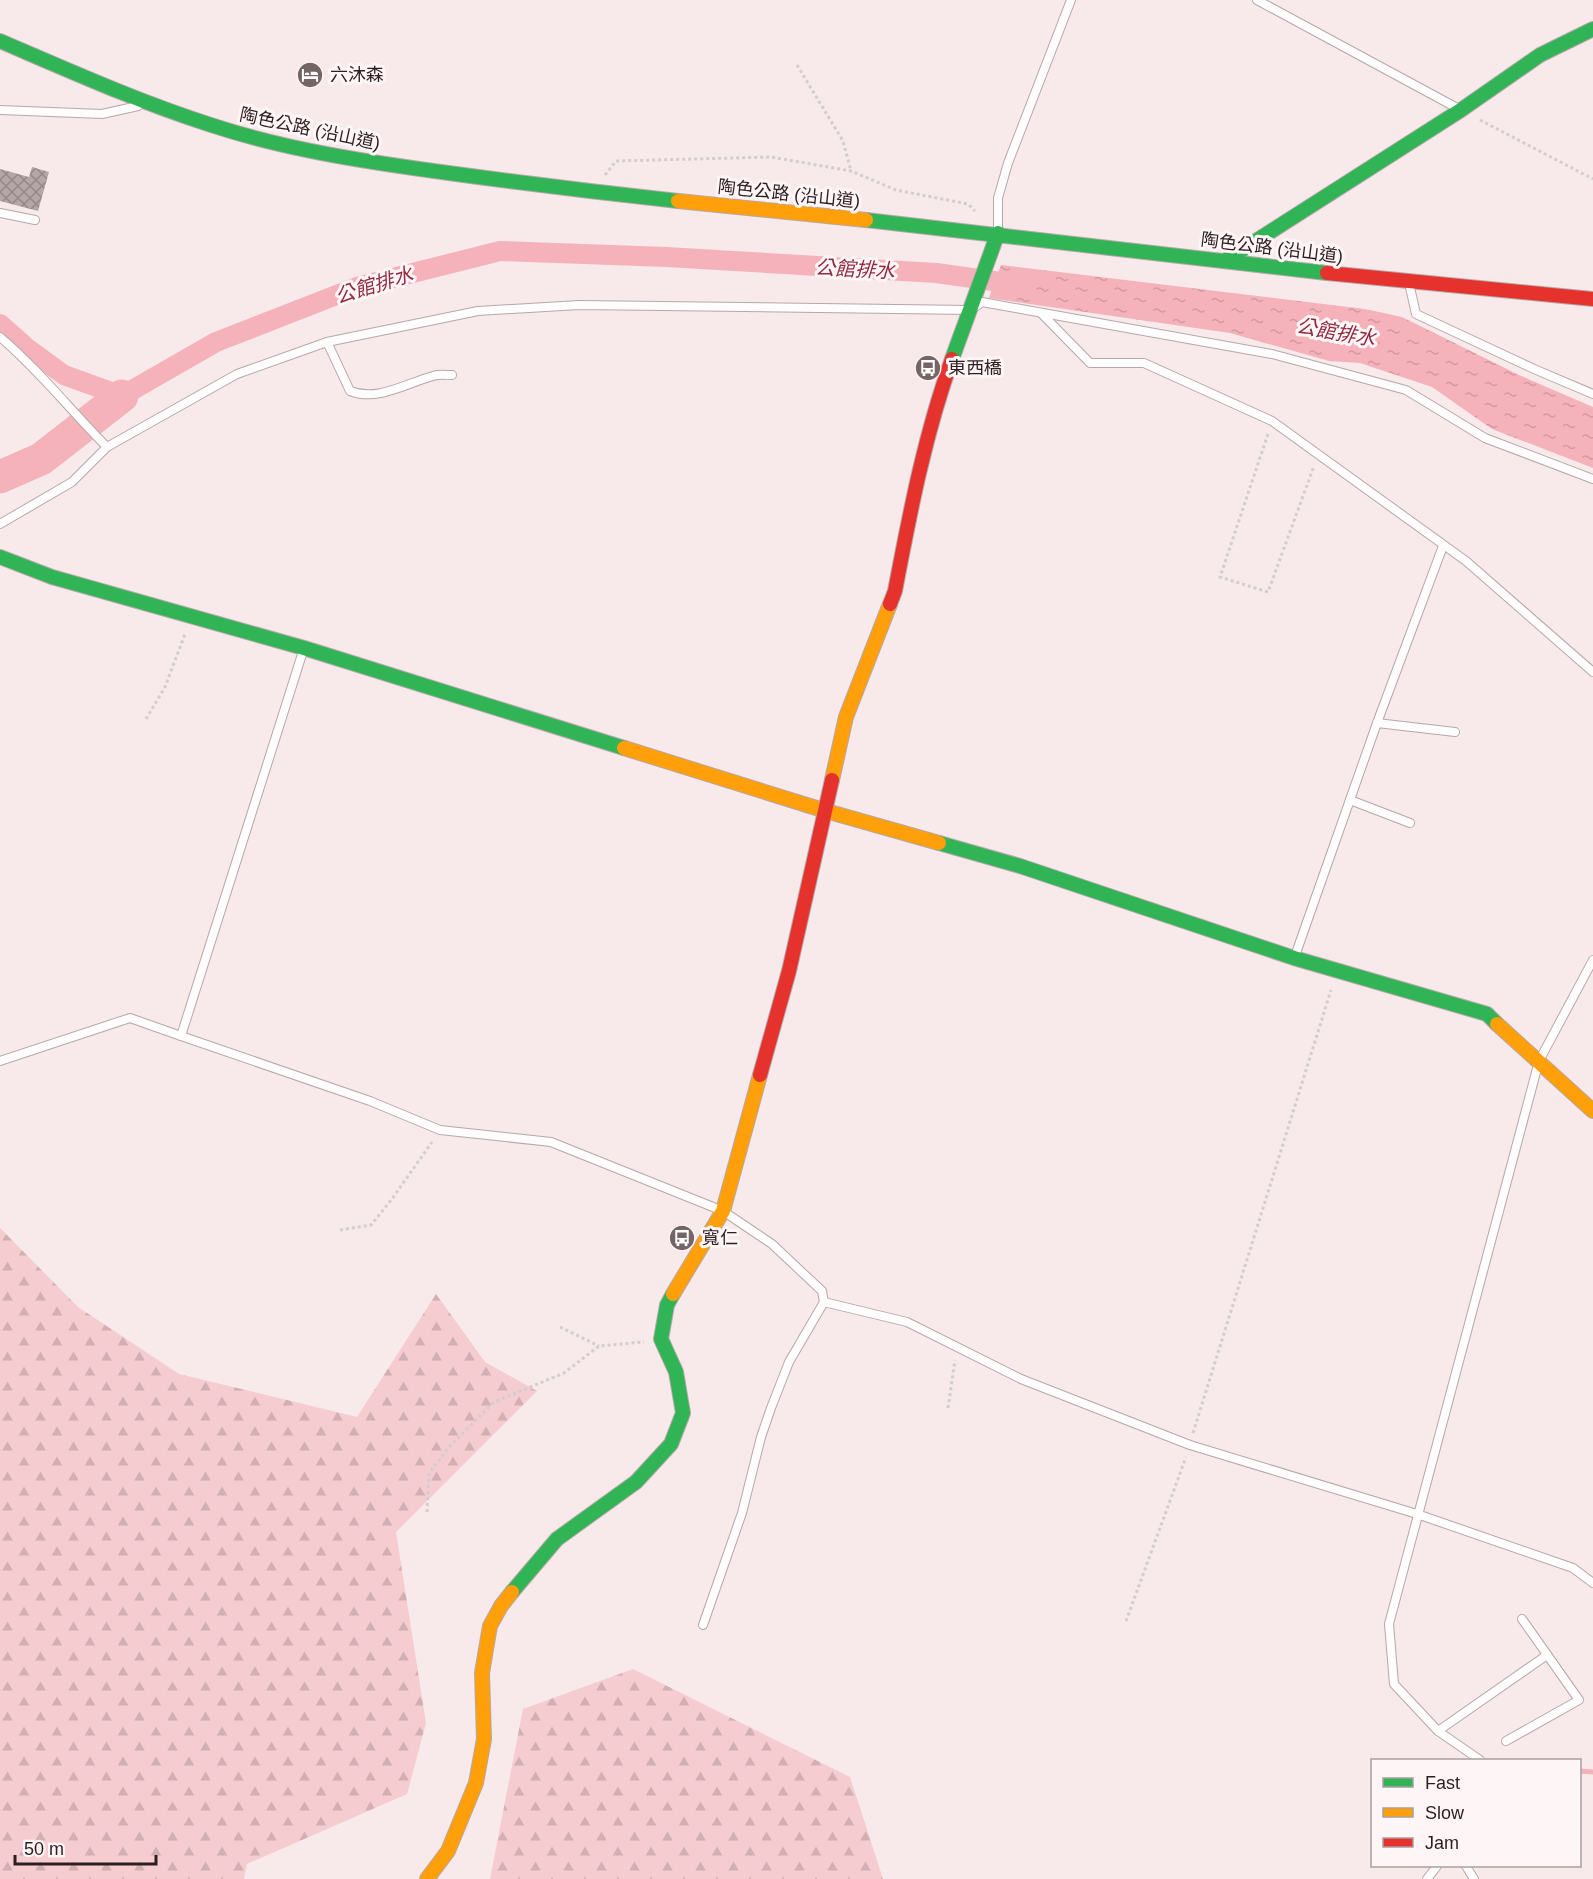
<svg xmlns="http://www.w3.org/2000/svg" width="1593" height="1879" font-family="Helvetica,'Noto Sans TC',sans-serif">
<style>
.forest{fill:url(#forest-firs)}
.water{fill:url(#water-ripples)}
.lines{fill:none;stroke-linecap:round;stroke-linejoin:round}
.stream{stroke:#f5b2bb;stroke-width:5}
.canal{stroke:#f5b2bb;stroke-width:20}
.river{stroke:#f5b2bb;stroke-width:33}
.building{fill:url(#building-cross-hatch)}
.lane-casing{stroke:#b6a8a9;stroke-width:10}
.fast-casing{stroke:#b6a8a9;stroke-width:16}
.slow-casing{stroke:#b6a8a9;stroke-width:16}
.jam-casing{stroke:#b6a8a9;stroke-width:16}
.path{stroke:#d3cdce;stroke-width:3;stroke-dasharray:3 3;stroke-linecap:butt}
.lane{stroke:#fefcfc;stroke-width:8}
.fast{stroke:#30b455;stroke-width:14}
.slow{stroke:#ff9f0a;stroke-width:14}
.jam{stroke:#e5322d;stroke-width:14}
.labels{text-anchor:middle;stroke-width:6;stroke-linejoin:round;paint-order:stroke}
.poi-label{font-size:18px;fill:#2e1e20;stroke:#fef5f6;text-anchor:start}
.street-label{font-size:18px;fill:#2e1e20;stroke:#fef5f6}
.water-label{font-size:20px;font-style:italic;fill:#912a42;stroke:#fef5f6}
</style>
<defs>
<pattern id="forest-firs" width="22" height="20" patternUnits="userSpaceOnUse" patternTransform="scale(1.5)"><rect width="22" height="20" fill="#f5ccd0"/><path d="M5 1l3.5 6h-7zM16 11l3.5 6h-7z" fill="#d2afb2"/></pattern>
<pattern id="water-ripples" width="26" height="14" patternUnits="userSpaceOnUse" patternTransform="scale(1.5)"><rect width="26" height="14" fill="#f5b2bb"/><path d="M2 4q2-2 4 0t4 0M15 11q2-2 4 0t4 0" fill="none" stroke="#d299a0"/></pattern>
<pattern id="building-cross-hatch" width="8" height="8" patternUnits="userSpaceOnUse" patternTransform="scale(1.5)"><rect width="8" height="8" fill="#b4a6a7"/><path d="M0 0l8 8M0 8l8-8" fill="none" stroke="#938788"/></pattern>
</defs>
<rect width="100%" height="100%" fill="#f8e9ea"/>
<!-- forest -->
<g class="forest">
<path d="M0 1228 78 1307 179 1374 357 1417 436 1294 485 1362 537 1391 396 1532 426 1723 407 1794 247 1864 244 1879H0Z"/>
<path d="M633 1669 850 1777 883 1879H490L523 1709Z"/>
</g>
<!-- water -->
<path class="water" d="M1001 265 1365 309 1402 317 1519 375 1593 407V468L1492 429 1432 387 1360 363 1329 361 1230 333 989 298Z"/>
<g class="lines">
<!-- stream -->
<path class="stream" d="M1580 1771 1593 1772"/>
<!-- canal -->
<path class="canal" d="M0 324 27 348 64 375 122 396 216 342 357 287 500 251 666 257 936 273 1022 285"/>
<!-- river -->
<path class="river" d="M0 477 41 459 122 396"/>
</g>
<!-- building -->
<path class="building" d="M32 167 49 172 38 211 0 201V169L29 177Z"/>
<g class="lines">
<!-- lane casing -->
<g class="lane-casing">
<g id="lane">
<path d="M1257 0 1459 109"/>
<path d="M0 110 102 114 138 106"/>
<path d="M0 213 35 220"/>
<path d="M998 232V198L1008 163 1071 0"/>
<path d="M1409 283 1416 314 1534 369 1593 394"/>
<path d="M1041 313 1090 363H1144L1272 421 1466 561 1593 672"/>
<path d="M0 337C39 370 71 411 107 447"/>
<path d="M327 342 350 391C377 402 407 383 433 376 439 374 446 375 452 375"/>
<path d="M0 524 72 482 107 447 237 374 327 342 478 311 579 305 971 310 982 302 1272 354 1406 390 1485 438 1593 479"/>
<path d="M1377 723 1455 732"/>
<path d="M1350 800 1410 823"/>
<path d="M1295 956 1377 723 1443 546"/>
<path d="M181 1036 370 1101 440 1130 551 1142 723 1211 772 1244 822 1291 824 1302 789 1362 771 1408 761 1437 742 1513 703 1625"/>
<path d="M0 1061 130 1018 181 1036 304 648"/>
<path d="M824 1302 907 1322 1021 1379 1190 1445 1417 1514 1573 1568 1593 1583"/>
<path d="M1438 1731 1547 1655"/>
<path d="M1506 1741 1579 1700 1522 1619"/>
<path d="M1480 1760 1438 1731 1394 1684 1389 1624 1539 1061 1593 960"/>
<path d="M1466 1866 1474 1879"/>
<path d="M1427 1879 1437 1866"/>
</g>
</g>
<!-- fast casing -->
<g class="fast-casing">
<g id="fast">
<path d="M0 41C70 71 139 102 211 125 290 151 374 163 456 174 530 184 604 193 678 201"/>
<path d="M866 220 1327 273"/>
<path d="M1226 260 1461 110 1540 55 1593 29"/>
<path d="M952 359 998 233"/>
<path d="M0 557 52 577 304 648 624 748"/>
<path d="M939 843 1020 866 1294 958 1487 1014 1497 1024"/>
<path d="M512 1592 557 1539 636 1482 671 1444 683 1413 676 1372 661 1339 667 1305 673 1294"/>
</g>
</g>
<!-- slow casing -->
<g class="slow-casing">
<g id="slow">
<path d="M678 201 866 220"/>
<path d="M624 748 826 811 939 843"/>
<path d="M832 780 846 717 890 604"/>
<path d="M1497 1024 1593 1111"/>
<path d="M673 1294 723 1211 760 1075"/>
<path d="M427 1879 448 1851 476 1783 484 1739 482 1673 490 1626 501 1606 512 1592"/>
</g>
</g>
<!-- jam casing -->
<g class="jam-casing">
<g id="jam">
<path d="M1327 273 1593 299"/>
<path d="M890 604 895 591C910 512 925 434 952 359"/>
<path d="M760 1075 789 971 832 780"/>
</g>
</g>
<!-- path -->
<g class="path">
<path d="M797 65 843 141 851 171"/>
<path d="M1480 120 1593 179"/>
<path d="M605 175 616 161 771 157 851 171 896 190 968 204 975 211"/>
<path d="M1268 434 1220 577 1268 592 1314 466"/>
<path d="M146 719 165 687 185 634"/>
<path d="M340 1230 371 1225 392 1199 432 1142"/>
<path d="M560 1327 599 1346"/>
<path d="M948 1408 955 1360"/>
<path d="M1193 1433 1331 990"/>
<path d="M427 1512 429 1473 451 1445 494 1402 564 1373 599 1346 644 1342"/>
<path d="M1126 1621 1186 1457"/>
</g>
<!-- lane -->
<use href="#lane" class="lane"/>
<!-- fast -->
<use href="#fast" class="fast"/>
<!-- slow -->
<use href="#slow" class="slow"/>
<!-- jam -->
<use href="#jam" class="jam"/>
</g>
<!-- icons -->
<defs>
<g id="hotel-disc" transform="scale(1.35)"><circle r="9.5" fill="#756567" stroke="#fef5f6"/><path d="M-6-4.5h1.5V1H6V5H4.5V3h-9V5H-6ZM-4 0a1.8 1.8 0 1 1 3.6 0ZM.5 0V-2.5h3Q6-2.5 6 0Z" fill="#fff"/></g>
<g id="bus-disc" transform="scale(1.35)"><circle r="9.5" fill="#756567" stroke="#fef5f6"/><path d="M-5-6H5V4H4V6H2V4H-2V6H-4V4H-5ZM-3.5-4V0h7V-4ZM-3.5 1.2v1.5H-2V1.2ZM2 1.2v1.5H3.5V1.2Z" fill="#fff"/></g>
</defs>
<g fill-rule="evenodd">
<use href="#hotel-disc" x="310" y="75"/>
<use href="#bus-disc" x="928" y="368"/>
<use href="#bus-disc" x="682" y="1238"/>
</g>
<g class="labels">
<!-- poi labels -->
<g class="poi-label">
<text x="330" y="81">六沐森</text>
<text x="948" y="374">東西橋</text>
<text x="702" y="1244">寬仁</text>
</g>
<!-- street labels -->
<g class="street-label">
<text transform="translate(310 129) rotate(12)" y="6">陶色公路 (沿山道)</text>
<text transform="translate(789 194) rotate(6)" y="6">陶色公路 (沿山道)</text>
<text transform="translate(1272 248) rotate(7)" y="6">陶色公路 (沿山道)</text>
</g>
<!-- water labels -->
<g class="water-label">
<text transform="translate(855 269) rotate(3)" y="7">公館排水</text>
<text transform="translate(374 285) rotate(-17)" y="7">公館排水</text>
<text transform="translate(1336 332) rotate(10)" y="7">公館排水</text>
</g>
</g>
<!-- legend -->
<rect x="1371" y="1759" width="210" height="108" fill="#fef5f6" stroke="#ab9fa0" stroke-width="1.5"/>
<rect x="1383" y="1778" width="30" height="9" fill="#30b455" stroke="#ab9fa0" stroke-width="1.5"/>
<text x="1425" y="1789" font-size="18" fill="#2e1e20">Fast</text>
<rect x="1383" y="1808" width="30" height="9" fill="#ff9f0a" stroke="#ab9fa0" stroke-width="1.5"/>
<text x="1425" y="1819" font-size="18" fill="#2e1e20">Slow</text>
<rect x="1383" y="1838" width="30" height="9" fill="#e5322d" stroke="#ab9fa0" stroke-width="1.5"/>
<text x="1425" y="1849" font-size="18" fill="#2e1e20">Jam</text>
<!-- scale -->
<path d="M15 1855v9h141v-9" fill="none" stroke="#2e1e20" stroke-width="3"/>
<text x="24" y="1855" font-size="18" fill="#2e1e20" stroke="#fef5f6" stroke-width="4.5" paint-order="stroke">50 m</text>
</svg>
